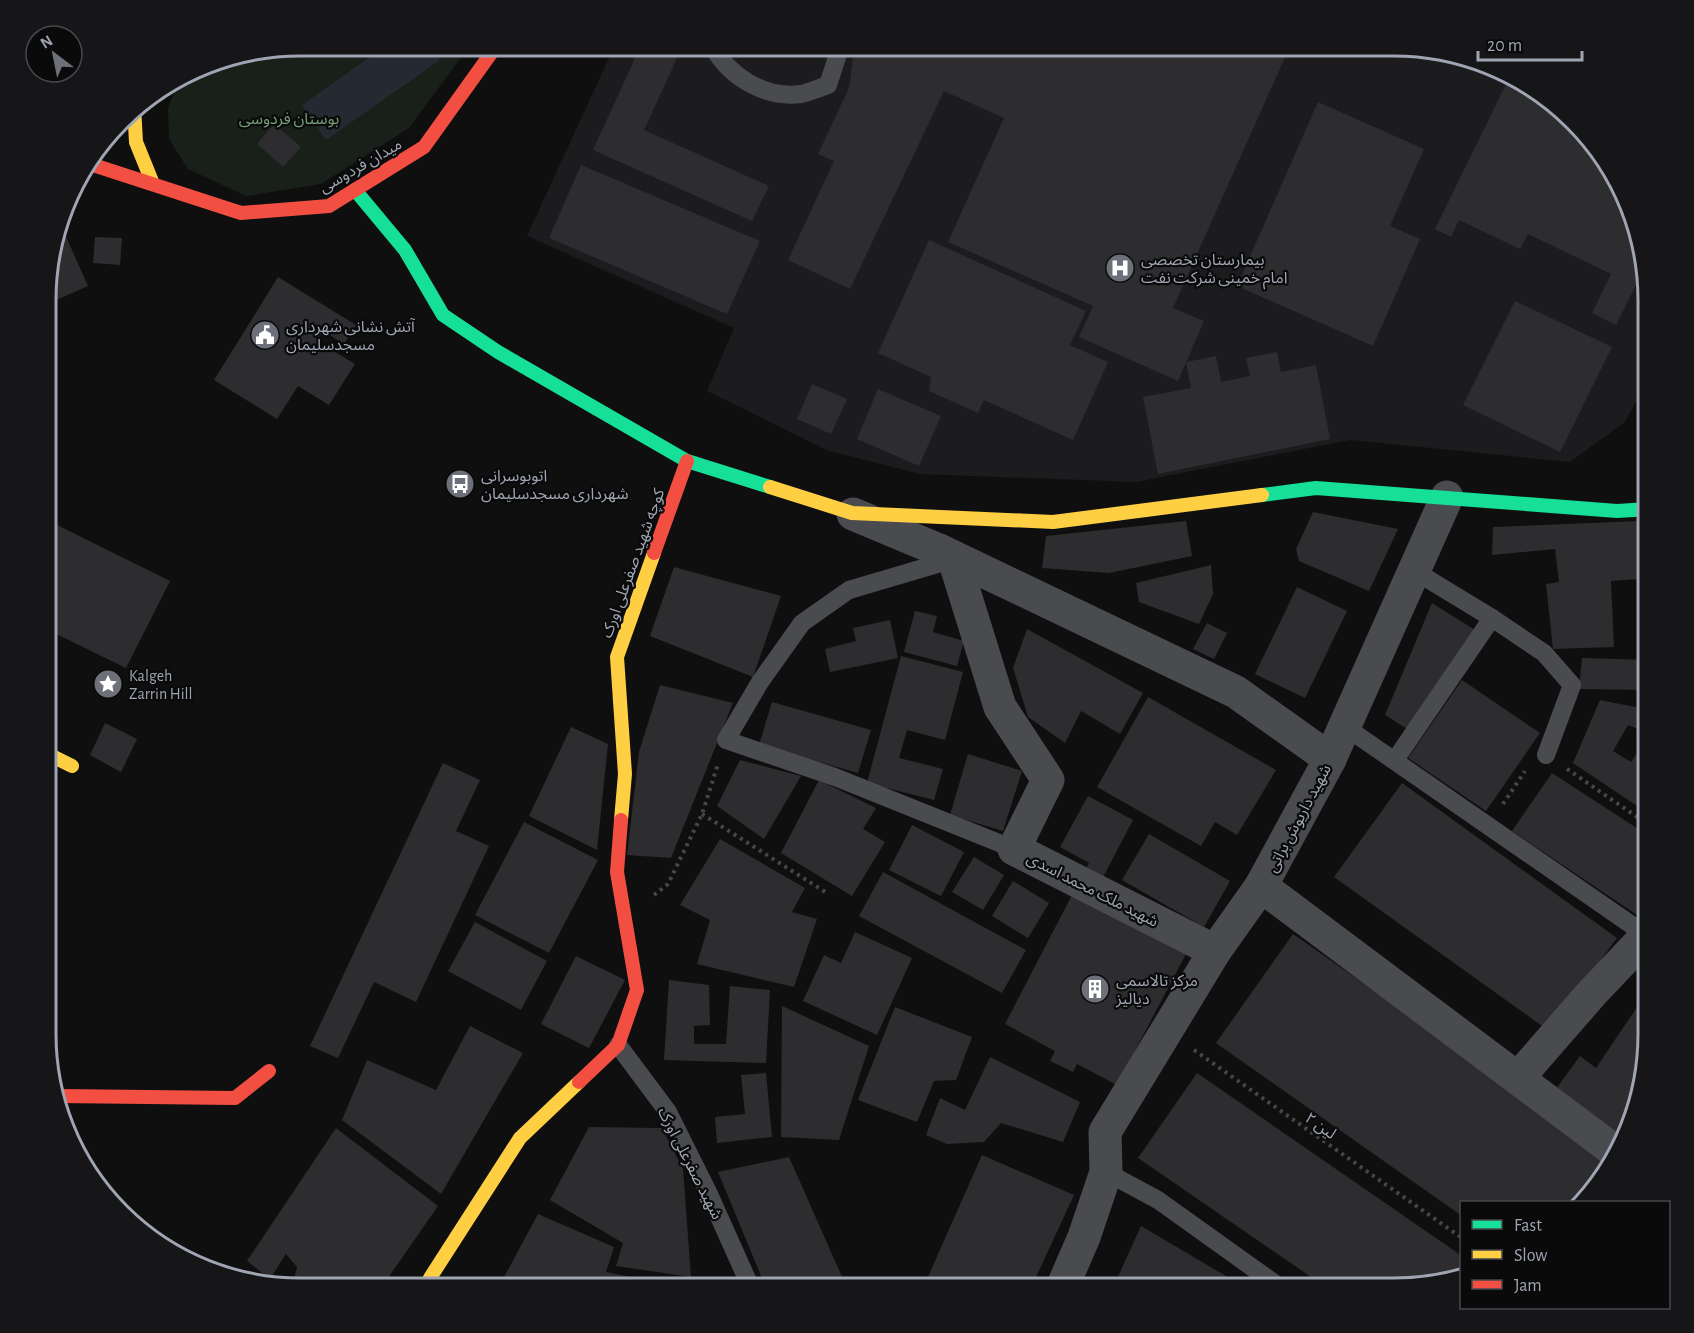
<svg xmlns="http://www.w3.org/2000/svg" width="1694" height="1333" font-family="'Alegreya Sans','Noto Sans Arabic',sans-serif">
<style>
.built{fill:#1c1c1e}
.green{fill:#19201a}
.water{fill:#232a31}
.building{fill:#2d2d2f}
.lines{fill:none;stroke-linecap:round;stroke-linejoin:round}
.path{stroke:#45474a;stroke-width:4;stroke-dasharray:3 4.5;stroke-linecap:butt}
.lane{stroke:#4a4b4f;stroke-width:18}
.street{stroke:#4a4b4f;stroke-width:33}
.fast{stroke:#16e098;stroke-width:14}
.slow{stroke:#ffcf43;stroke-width:14}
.jam{stroke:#f24e42;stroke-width:14}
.labels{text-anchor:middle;stroke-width:4.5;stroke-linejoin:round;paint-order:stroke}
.park-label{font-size:16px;fill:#759e77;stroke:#0a0a0b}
.street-label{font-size:16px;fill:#9fa5b2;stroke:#0a0a0b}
.poi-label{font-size:16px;fill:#9fa5b2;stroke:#0a0a0b;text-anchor:start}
.rim{fill:none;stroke:#9fa5b2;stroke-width:3}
</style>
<rect width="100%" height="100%" fill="#0f0f10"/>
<!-- built -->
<path class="built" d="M615 45 1410 46 1492 65 1562 108 1623 187 1649 300V377L1625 422 1570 462 1350 440 1136 482 920 474 829 451 707 391 734 328 527 236Z"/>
<!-- green -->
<path class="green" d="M300 45H470L409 128 321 184 246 196 188 169 169 139 168 108 179 81 218 59Z"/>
<!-- water -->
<path class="water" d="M387 45H429L440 60 326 140 302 105Z"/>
<!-- building -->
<g class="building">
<path d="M641 45H683L644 130 769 186 752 221 593 150Z"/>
<path d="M859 45H1265L1286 55 1173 308 1204 321 1178 381 1079 337 1093 306 948 242 1004 118 944 91 850 289 788 260 834 161 818 154 849 88 853 58Z"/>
<path d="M1510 76 1562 108 1623 187 1646 287 1637 283 1616 325 1592 313 1611 274 1528 234 1520 249 1459 220 1451 237 1435 229Z"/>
<path d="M1318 102 1424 149 1390 226 1420 239 1373 346 1237 286Z"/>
<path d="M274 124 301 147 283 167 257 144Z"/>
<path d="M581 165 760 241 727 314 549 238Z"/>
<path d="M64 232 88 286 47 304V266L58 235Z"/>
<path d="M95 237 122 238 120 265 93 263Z"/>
<path d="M929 240 1086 311 1070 345 1108 362 1073 440 984 400 978 413 929 391 931 377 878 353Z"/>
<path d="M278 277 356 325 344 344 323 331 317 341 355 364 329 405 298 386 277 419 214 380Z"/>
<path d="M1515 301 1612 347 1560 452 1463 405Z"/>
<path d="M1277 352 1281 372 1316 365 1330 439 1158 474 1143 397 1191 388 1186 362 1216 356 1221 382 1250 376 1246 358Z"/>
<path d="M812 384 847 399 831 434 797 419Z"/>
<path d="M878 389 941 416 919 466 857 439Z"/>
<path d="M1313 512 1398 529 1369 591 1299 561 1296 549Z"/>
<path d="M47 520 170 581 126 668 46 629Z"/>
<path d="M1186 521 1192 556 1109 573 1042 568 1046 536Z"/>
<path d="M1639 521V579L1611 581 1614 647 1553 649 1546 584 1559 582 1555 549 1492 555 1493 527Z"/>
<path d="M1211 565 1213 594 1199 624 1139 602 1136 583Z"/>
<path d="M674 567 781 596 753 677 650 636Z"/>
<path d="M1297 587 1347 611 1305 698 1255 674Z"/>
<path d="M1432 603 1475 630 1409 730 1385 715Z"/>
<path d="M915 611 937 616 933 632 964 641 957 666 904 652Z"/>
<path d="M890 620 898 658 830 672 825 649 856 641 853 628Z"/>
<path d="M1207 623 1227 633 1214 659 1193 649Z"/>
<path d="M1027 629 1143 693 1120 734 1081 711 1065 743 1028 717 1013 668Z"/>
<path d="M901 656 963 672 945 740 907 730 899 758 943 769 934 800 867 783Z"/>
<path d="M1582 658 1649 660V690L1579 689Z"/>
<path d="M1462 680 1540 733 1486 811 1408 758Z"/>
<path d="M660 685 733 703 671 858 627 855 639 752Z"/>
<path d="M1148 697 1276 770 1237 835 1215 822 1201 846 1097 787Z"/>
<path d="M1600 700 1645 709 1638 729 1628 725 1613 751 1631 762 1649 737V784L1637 806 1573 763Z"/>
<path d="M772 702 871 730 858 773 759 745Z"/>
<path d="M105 723 137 739 121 772 90 755Z"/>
<path d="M571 727 608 744 597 850 529 816Z"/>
<path d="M968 754 1022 771 1003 831 950 815Z"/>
<path d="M740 760 801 776 764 839 717 806Z"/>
<path d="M443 763 480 780 456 831 489 846 416 1002 374 982 338 1058 310 1046Z"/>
<path d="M1552 773 1649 836V919L1646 921 1512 831Z"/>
<path d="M819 780 876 808 863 829 885 842 852 896 781 853Z"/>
<path d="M1402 783 1617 938 1549 1031 1334 877Z"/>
<path d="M1649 793V816L1639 810Z"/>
<path d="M1088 796 1133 820 1100 883 1083 874 1089 863 1060 847Z"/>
<path d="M524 822 598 860 549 953 475 915Z"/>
<path d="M912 825 964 852 941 896 889 870Z"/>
<path d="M1149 834 1230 881 1204 927 1122 880Z"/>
<path d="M720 839 805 888 792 912 817 919 794 987 697 964 710 920 680 905Z"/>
<path d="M974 857 1004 875 983 910 952 892Z"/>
<path d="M883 872 1026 950 1002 993 859 916Z"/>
<path d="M1013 881 1049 903 1028 938 992 916Z"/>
<path d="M1072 895 1186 954 1117 1085 1077 1064 1073 1072 1050 1061 1055 1051 1005 1024Z"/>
<path d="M475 922 547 961 521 1010 448 971Z"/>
<path d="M855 932 912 958 877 1035 803 1001 824 955 841 963Z"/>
<path d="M1293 934 1613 1158 1586 1201 1462 1202V1216L1216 1043Z"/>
<path d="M576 956 625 980 589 1048 541 1024Z"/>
<path d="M669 980 709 985 710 1025 694 1026V1044H726L730 986 770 990 766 1063 664 1060Z"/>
<path d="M1648 991V1050L1629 1131 1624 1140 1556 1089 1580 1056 1596 1068Z"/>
<path d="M782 1006 869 1046 839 1140 781 1137Z"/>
<path d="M895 1007 972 1037 956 1080 934 1081 917 1122 858 1100Z"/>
<path d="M470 1026 523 1053 441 1194 342 1120 367 1060 436 1090Z"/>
<path d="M990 1057 1080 1102 1063 1142 1001 1123 984 1142 947 1144 926 1135 940 1098 965 1110Z"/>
<path d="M766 1073 772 1137 717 1143 715 1117 745 1114 741 1075Z"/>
<path d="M1197 1073 1462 1256V1275L1394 1288H1327L1138 1158Z"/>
<path d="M589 1127 662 1128 683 1169 691 1277 616 1266 623 1243 550 1200Z"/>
<path d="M336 1128 438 1206 381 1288 302 1287 293 1283 297 1267 286 1254 270 1279 247 1261Z"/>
<path d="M982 1155 1074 1195 1031 1288H923Z"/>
<path d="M789 1157 847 1288H766L718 1172Z"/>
<path d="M538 1214 614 1247 606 1272 684 1288H523L503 1279Z"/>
<path d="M1141 1226 1226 1276 1220 1288H1113Z"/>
<path d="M741 1281 745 1288H712V1287Z"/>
</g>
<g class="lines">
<!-- path -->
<g class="path">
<path d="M1567 769 1649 825"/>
<path d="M1503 804 1525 771"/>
<path d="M702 814 827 893"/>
<path d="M654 895 668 884 702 814 718 764"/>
<path d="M1194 1050 1462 1238"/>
</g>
<!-- lane -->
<g class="lane">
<path d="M712 45C728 76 765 99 801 94 810 92 819 88 828 85L841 45"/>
<path d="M954 559 849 590 802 623 760 682 726 740 835 777 1014 849"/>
<path d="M1413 570 1492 618 1544 653 1572 685 1546 755"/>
<path d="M1344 726 1646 935"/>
<path d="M1395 760 1492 618"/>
<path d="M618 1045 668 1112 708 1192 751 1288"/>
<path d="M1106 1172 1158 1200 1281 1288"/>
</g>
<!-- street -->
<g class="street">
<path d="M853 514 939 550 1236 692 1330 759"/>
<path d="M939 550 954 559 1000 707 1048 780 1014 849 1215 951"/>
<path d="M1261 886 1616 1152"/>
<path d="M1518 1078 1592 993 1649 933"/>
<path d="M1062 1288 1084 1237 1106 1172 1105 1132 1215 951 1261 886 1330 759 1447 497"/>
</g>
<!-- fast -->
<g class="fast">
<path d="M355 190 405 250 443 315 498 352 687 461 770 487"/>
<path d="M1262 495 1316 488 1617 511 1649 509"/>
</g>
<!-- slow -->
<g class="slow">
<path d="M134 107 136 142 153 184"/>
<path d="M770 487 852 513 1053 522 1262 495"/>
<path d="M46 753 72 766"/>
<path d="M621 820 625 774 617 657 654 553"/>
<path d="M426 1288 430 1278 520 1138 579 1082"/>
</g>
<!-- jam -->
<g class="jam">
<path d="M87 163 241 213 329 206 424 147 497 45"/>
<path d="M654 553 687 461"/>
<path d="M579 1082 618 1045 637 990 617 872 621 820"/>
<path d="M58 1096 235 1098 269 1071"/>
</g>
</g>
<!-- icons -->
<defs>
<g id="hospital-disc" transform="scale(1.5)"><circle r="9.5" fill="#6d7079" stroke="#0a0a0b"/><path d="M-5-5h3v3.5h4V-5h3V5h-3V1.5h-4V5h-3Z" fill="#fff"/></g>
<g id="civic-disc" transform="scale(1.5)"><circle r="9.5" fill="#6d7079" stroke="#0a0a0b"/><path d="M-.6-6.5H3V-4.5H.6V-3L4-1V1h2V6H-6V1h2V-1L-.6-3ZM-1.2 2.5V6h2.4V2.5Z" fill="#fff"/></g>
<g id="bus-disc" transform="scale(1.5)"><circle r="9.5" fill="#6d7079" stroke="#0a0a0b"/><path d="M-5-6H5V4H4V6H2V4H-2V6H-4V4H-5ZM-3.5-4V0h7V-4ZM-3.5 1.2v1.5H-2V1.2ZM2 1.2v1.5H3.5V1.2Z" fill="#fff"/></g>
<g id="sight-disc" transform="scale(1.5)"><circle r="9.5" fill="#6d7079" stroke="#0a0a0b"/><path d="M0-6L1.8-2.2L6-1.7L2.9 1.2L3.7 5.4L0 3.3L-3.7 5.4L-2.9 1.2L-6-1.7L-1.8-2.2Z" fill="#fff"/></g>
<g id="building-disc" transform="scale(1.5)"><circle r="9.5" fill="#6d7079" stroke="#0a0a0b"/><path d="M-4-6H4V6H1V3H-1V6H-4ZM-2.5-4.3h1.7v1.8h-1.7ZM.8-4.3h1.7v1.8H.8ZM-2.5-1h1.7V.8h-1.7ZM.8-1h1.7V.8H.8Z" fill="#fff"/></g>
</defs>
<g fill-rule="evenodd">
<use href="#hospital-disc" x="1120" y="268"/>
<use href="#civic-disc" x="265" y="335"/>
<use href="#bus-disc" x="460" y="484"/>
<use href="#sight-disc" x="108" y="684"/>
<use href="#building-disc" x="1095" y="989"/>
</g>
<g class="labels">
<!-- park labels -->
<g class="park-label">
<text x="289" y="124">بوستان فردوسی</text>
</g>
<!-- street labels -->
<g class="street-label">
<text transform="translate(360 165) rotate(-30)" y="6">میدان فردوسی</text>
<text transform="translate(632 563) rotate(-70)" y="6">کوچه شهید صفرعلی اورک</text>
<text transform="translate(1298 818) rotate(-62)" y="6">شهید داریوش براتی</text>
<text transform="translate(1093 889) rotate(27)" y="6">شهید ملک محمد اسدی</text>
<text transform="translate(1321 1125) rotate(35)" y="6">لين ۲</text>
<text transform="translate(691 1163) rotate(63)" y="6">شهید صفرعلی اورک</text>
</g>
<!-- poi labels -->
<g class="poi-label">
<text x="1141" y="265">بیمارستان تخصصی<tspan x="1141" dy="18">امام خمینی شرکت نفت</tspan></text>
<text x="286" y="332">آتش نشانی شهرداری<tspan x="286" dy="18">مسجدسلیمان</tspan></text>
<text x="481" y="481">اتوبوسرانی<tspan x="481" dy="18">شهرداری مسجدسلیمان</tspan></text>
<text x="129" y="681">Kalgeh<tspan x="129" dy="18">Zarrin Hill</tspan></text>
<text x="1116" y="986">مرکز تالاسمی<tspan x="1116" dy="18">دیالیز</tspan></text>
</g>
</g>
<!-- crop -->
<path d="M0 0H1694V1333H0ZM300 56H1394A244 244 0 0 1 1638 300V1034A244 244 0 0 1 1394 1278H300A244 244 0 0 1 56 1034V300A244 244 0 0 1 300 56Z" fill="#161618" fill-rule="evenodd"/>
<path class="rim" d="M300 56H1394A244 244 0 0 1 1638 300V1034A244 244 0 0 1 1394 1278H300A244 244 0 0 1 56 1034V300A244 244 0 0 1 300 56Z"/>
<!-- legend -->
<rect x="1460" y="1201" width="210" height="108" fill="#0a0a0b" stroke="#46484e" stroke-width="1.5"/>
<rect x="1472" y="1220" width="30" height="9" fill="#16e098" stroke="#46484e" stroke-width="1.5"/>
<text x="1514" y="1231" font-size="18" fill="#9fa5b2">Fast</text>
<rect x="1472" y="1250" width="30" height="9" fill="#ffcf43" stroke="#46484e" stroke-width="1.5"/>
<text x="1514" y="1261" font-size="18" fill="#9fa5b2">Slow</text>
<rect x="1472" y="1280" width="30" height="9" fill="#f24e42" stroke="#46484e" stroke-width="1.5"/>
<text x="1514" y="1291" font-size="18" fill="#9fa5b2">Jam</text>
<!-- north arrow -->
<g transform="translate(54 54) rotate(328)"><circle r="28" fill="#0a0a0b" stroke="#46484e" stroke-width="1.5"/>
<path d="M0-4.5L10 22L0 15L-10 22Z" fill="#6d7079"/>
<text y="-9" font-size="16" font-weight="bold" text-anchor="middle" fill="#9fa5b2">N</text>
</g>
<!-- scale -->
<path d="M1478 51v9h104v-9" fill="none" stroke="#9fa5b2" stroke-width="3"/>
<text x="1487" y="51" font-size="18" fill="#9fa5b2" stroke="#0a0a0b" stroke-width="4.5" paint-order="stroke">20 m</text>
</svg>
